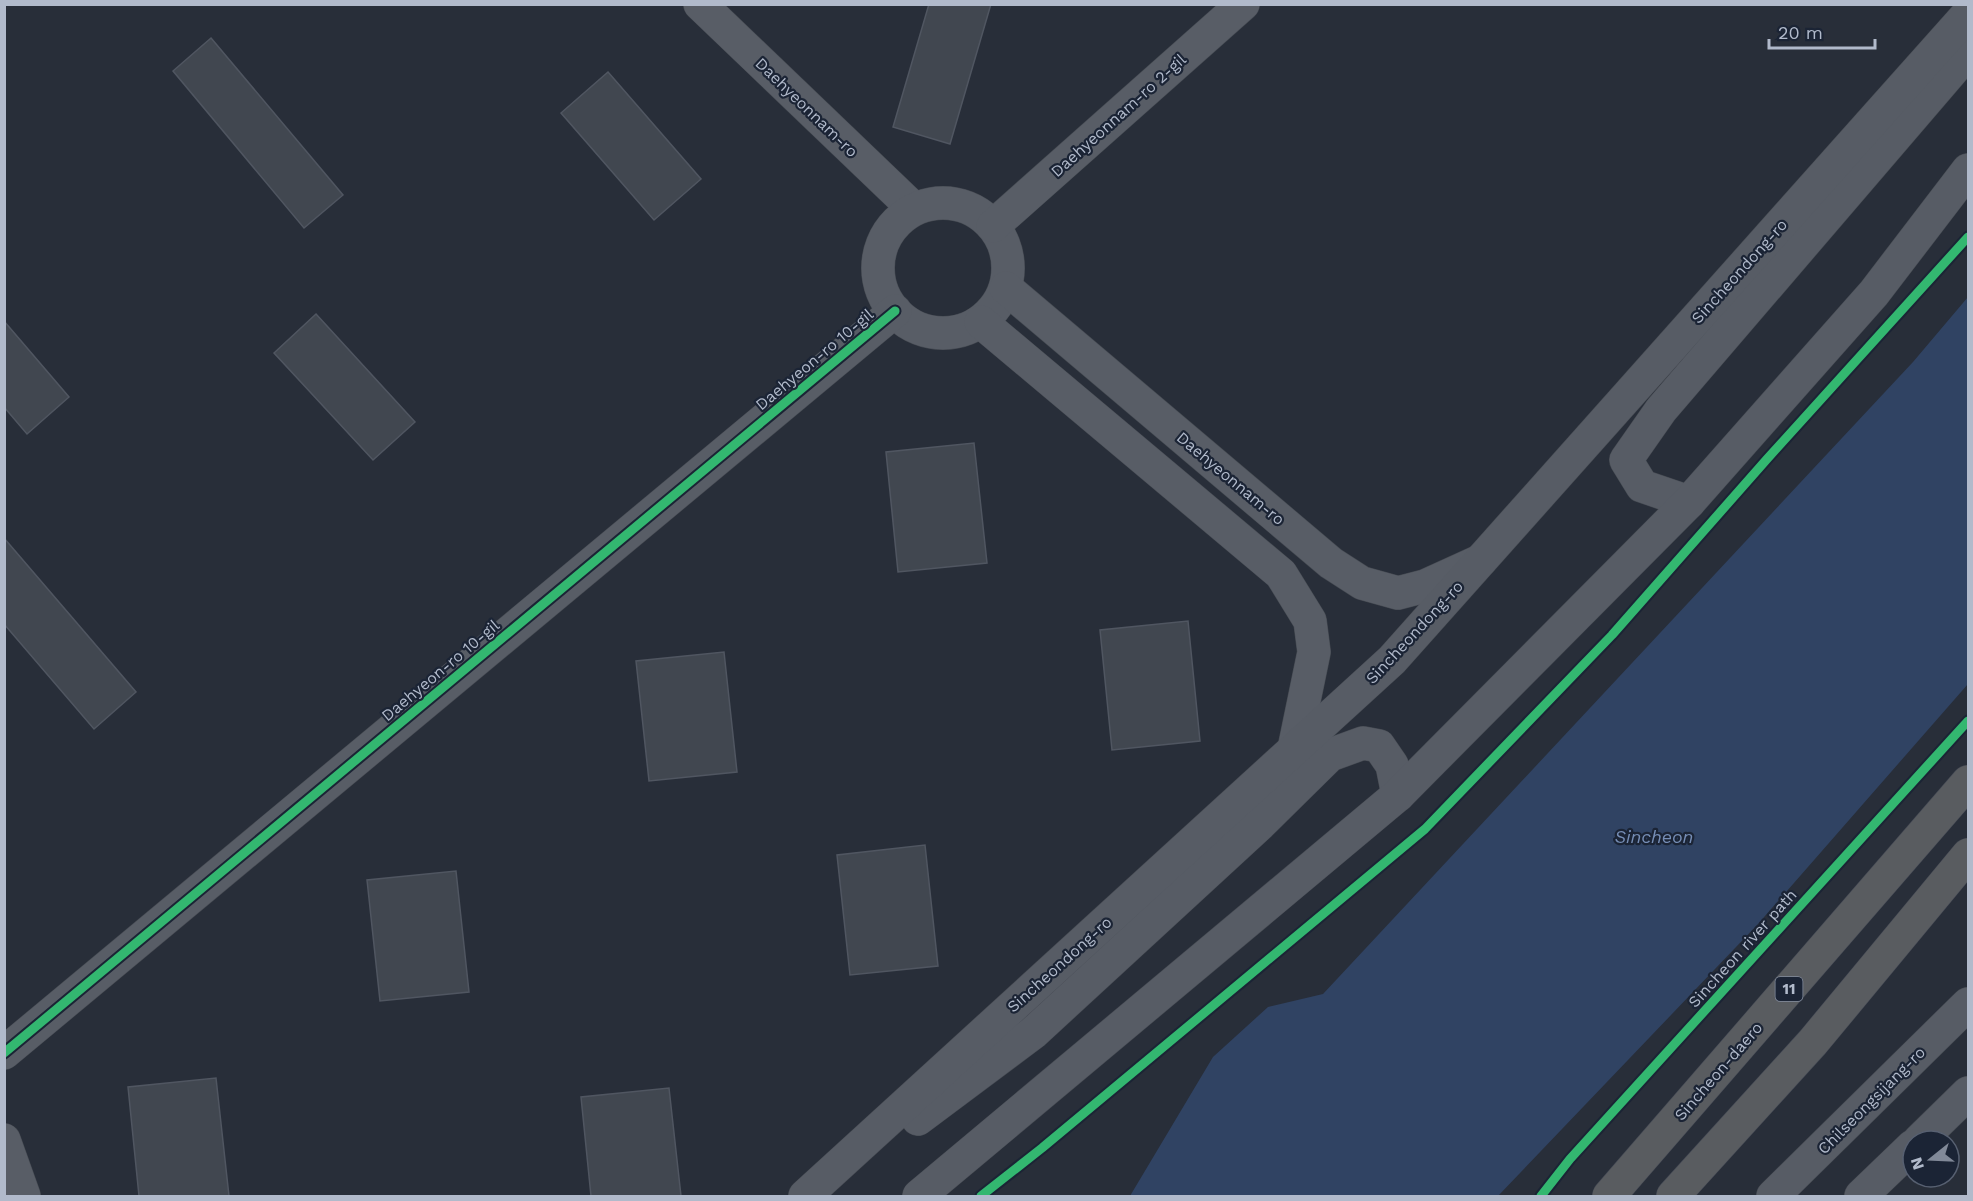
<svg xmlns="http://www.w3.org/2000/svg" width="1973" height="1201" font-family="'Work Sans',sans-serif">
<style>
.water{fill:#304363}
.building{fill:#414750;stroke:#505661;stroke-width:1.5}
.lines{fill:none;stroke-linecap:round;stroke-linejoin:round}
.street-casing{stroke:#454a52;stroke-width:34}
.secondary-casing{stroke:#454a52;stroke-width:34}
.highway-casing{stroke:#454a55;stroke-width:34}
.street{stroke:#585d66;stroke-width:33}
.secondary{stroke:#575c65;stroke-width:33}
.highway{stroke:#595c60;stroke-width:33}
.cycleway-casing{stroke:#1b2435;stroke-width:13}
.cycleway{stroke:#33b770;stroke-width:9}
.labels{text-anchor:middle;stroke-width:4.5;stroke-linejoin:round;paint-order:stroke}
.shield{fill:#1b2435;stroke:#848d9e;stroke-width:1.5}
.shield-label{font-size:15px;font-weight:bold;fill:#b1bacb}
.street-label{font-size:16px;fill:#b1bacb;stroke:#1b2435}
.water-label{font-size:18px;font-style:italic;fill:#768eb6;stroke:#1b2435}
</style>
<rect width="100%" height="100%" fill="#282e39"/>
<!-- water -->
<path class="water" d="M1968 297V684L1758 924 1498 1196H1130L1213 1057 1268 1007 1323 994 1913 362Z"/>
<!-- building -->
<g class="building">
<path d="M929 4H991L950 144 893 127Z"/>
<path d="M211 38 343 195 304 228 173 71Z"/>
<path d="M608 72 701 179 654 220 561 113Z"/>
<path d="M316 314 415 422 373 460 274 353Z"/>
<path d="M4 321 69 397 27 434 4 407Z"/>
<path d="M974 443 987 563 898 572 886 452Z"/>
<path d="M4 538 136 692 94 729 4 624Z"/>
<path d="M1188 621 1200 741 1112 750 1100 630Z"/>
<path d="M724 652 737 772 649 781 636 661Z"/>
<path d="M925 845 938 966 850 975 837 855Z"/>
<path d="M456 871 469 992 380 1001 367 880Z"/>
<path d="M216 1078 229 1196H139L128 1087Z"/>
<path d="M669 1088 681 1196H591L581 1097Z"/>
</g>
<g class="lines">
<!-- street casing -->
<g class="street-casing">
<g id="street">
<path d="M700 4 914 209"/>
<circle cx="943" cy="268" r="65"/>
<path d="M993 226 1243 4"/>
<path d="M1006 288 1331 563 1362 583 1398 593 1425 586 1480 561"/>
<path d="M981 322 1281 574 1310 621 1314 652 1294 749"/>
<path d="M4 1053 895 311"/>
<path d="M4 1140 24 1196"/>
</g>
</g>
<!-- secondary casing -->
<g class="secondary-casing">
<g id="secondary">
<path d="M1689 502 1642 486 1626 460 1661 410 1968 52"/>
<path d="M918 1119 1033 1033 1260 824 1330 755 1363 743 1379 746 1392 765 1398 795"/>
<path d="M1919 1141 1968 1093"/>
<path d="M805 1196 1392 660 1968 14"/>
<path d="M919 1196 1398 795 1689 502 1874 293 1968 170"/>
<path d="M1773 1196 1968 1004"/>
<path d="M1861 1196 1913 1146"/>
</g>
</g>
<!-- highway casing -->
<g class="highway-casing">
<g id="highway">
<path d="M1609 1196 1968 782"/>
<path d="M1673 1196 1813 1042 1968 855"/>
</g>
</g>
<!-- street -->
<use href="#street" class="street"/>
<!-- secondary -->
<use href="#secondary" class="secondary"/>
<!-- highway -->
<use href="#highway" class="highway"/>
<!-- cycleway casing -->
<g class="cycleway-casing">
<g id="cycleway">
<path d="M4 1053 895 311"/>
<path d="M981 1196 1042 1148 1425 829 1612 635 1767 459 1968 237"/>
<path d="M1541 1196 1570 1159 1968 721"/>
</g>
</g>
<!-- cycleway -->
<use href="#cycleway" class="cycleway"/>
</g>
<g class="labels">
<!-- shield labels -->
<rect class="shield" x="1775.5" y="977" width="27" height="24" rx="4.5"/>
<g class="shield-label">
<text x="1789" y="994">11</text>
</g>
<!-- street labels -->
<g class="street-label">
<text transform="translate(807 107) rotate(44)" y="6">Daehyeonnam-ro</text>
<text transform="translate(1118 115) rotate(-42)" y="6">Daehyeonnam-ro 2-gil</text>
<text transform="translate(1739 271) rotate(-48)" y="6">Sincheondong-ro</text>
<text transform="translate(814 359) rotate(-40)" y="6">Daehyeon-ro 10-gil</text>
<text transform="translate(1231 478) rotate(40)" y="6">Daehyeonnam-ro</text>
<text transform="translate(1414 632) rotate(-47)" y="6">Sincheondong-ro</text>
<text transform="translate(440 670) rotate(-40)" y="6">Daehyeon-ro 10-gil</text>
<text transform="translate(1742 948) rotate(-48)" y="6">Sincheon river path</text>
<text transform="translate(1059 964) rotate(-42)" y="6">Sincheondong-ro</text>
<text transform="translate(1718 1071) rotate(-49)" y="6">Sincheon-daero</text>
<text transform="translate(1871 1100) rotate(-45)" y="6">Chilseongsijang-ro</text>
</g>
<!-- water labels -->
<g class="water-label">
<text x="1654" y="843">Sincheon</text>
</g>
</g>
<!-- border -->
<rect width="1973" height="1201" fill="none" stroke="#b1bacb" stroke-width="12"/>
<!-- north arrow -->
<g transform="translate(1931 1159) rotate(252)"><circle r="28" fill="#1b2435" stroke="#576071" stroke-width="1.5"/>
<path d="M0-4.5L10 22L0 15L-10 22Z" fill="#818998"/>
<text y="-9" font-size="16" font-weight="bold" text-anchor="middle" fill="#b1bacb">N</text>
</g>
<!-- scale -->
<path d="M1769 39v9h106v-9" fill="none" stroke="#b1bacb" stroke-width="3"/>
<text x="1778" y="39" font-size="18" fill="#b1bacb" stroke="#1b2435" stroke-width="4.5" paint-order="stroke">20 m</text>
</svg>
